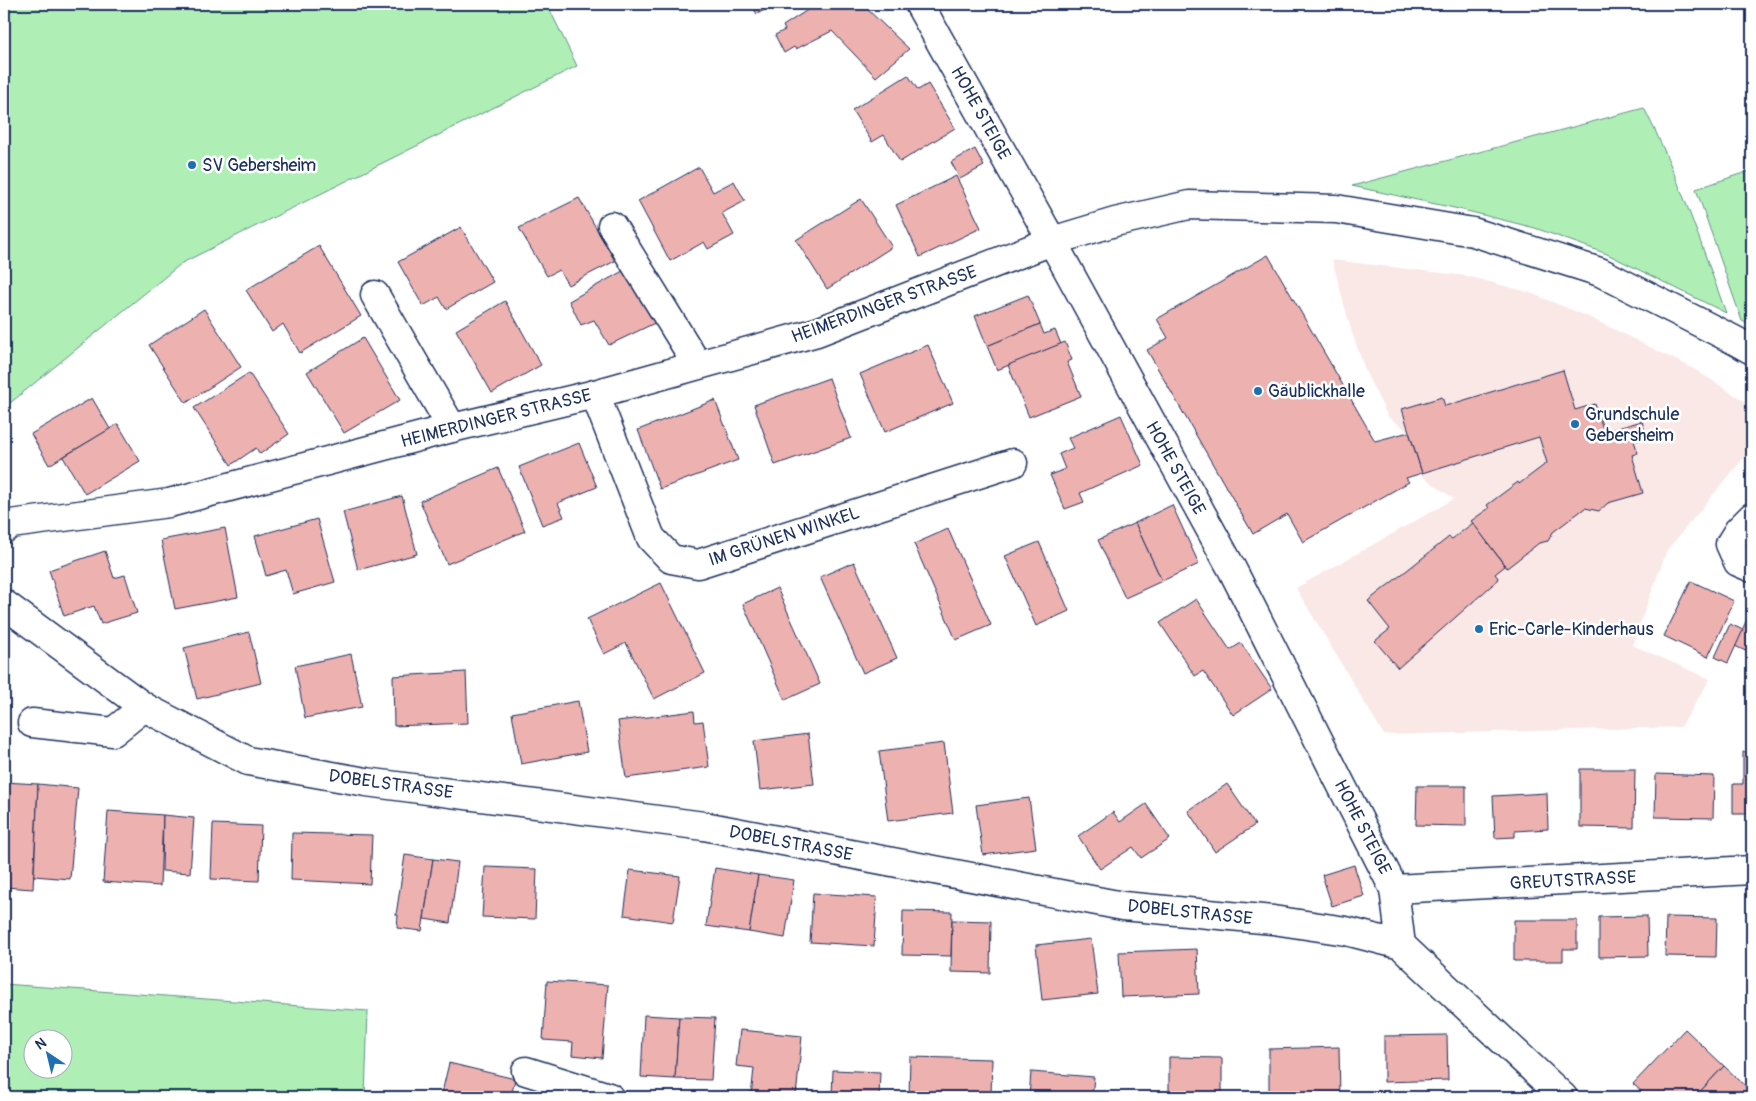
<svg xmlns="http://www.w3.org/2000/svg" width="1756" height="1101" font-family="Pangolin,sans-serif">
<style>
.built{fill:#fae8e7}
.green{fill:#afefb6;stroke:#658f8a;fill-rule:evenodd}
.building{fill:#edb1b0;stroke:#1b2f5e}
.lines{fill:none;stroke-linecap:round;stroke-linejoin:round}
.minor-casing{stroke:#1b2f5e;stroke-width:31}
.minor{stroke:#fff;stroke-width:28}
.poi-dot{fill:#1f6fb2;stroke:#fff;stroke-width:2}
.labels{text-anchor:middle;stroke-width:5;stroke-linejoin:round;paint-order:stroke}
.street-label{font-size:18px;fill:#1b2f5e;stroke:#fff}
.poi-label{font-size:18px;fill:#1b2f5e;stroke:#fff;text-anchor:start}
</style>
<rect width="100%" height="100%" fill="#fff"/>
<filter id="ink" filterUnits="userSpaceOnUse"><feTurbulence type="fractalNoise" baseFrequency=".02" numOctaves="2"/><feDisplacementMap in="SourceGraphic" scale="10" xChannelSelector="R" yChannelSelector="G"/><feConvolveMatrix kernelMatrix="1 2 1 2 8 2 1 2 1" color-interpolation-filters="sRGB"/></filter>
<g filter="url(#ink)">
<!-- built -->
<path class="built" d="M1332 260 1467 276 1528 292 1589 317 1694 369 1752 406V448L1667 550 1632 645 1710 679 1681 727 1384 735 1296 588 1454 499 1421 475 1408 431 1388 417 1367 375 1352 333Z"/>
<!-- green -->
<g class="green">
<path d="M4 4H547L577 66 182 263 4 408Z"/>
<path d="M1644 108C1678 174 1701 244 1726 313L1607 254 1535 228 1459 209 1352 186Z"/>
<path d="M1752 170V326L1742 321 1696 189Z"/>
<path d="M4 984 368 1011 365 1097H4ZM62 1038V1068H32V1038Z"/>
</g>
<!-- building -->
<g class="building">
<path d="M751 4H776L757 14Z"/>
<path d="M809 4H868L866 8 909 49 876 77 832 31 796 49 794 47 784 53 775 35 785 30 783 26 812 7Z"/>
<path d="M908 75 918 90 928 84 955 128 900 162 884 135 872 142 852 110Z"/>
<path d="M975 149 984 166 960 179 951 162Z"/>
<path d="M699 167 713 192 734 181 745 201 722 213 734 235 708 249 704 242 670 261 638 201Z"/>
<path d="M956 176 981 228 920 257 896 205Z"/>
<path d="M579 198 615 261 568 285 559 270 547 276 519 228Z"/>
<path d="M861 199 892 247 827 289 796 240Z"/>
<path d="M461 227 493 282 446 309 439 297 423 306 398 262Z"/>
<path d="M319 246 361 316 300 353 283 324 272 332 246 290Z"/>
<path d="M1268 255 1375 441 1409 432 1422 473 1406 478 1409 482 1303 542 1287 514 1253 534 1147 350 1168 338 1157 319Z"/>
<path d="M630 267 661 320 609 345 594 320 581 325 569 301Z"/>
<path d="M1028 295 1040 324 987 346 975 316Z"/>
<path d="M505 301 541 365 492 393 456 330Z"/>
<path d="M204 309 241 367 186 403 149 345Z"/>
<path d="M1040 324 1044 334 1055 330 1061 344 997 370 987 346Z"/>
<path d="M363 338 400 400 344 433 307 372Z"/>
<path d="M1065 342 1072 360 1067 362 1081 396 1029 417 1008 365Z"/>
<path d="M928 345 953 403 885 432 860 374Z"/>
<path d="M1563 370 1575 410 1595 404 1604 432 1642 421 1647 438 1634 441 1638 453 1632 455 1643 493 1608 503 1599 511 1585 508 1553 532 1548 541 1539 543 1507 568 1471 521 1489 508 1487 505 1518 482 1519 484 1547 463 1539 437 1422 473 1402 409 1442 397 1445 406Z"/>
<path d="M249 373 289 434 260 454 256 448 231 465 194 408Z"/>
<path d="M829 378 851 438 775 465 754 405Z"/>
<path d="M92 398 110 429 49 465 31 434Z"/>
<path d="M715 400 738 460 660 489 638 430Z"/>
<path d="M1121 415 1143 465 1080 493 1084 502 1065 509 1050 475 1065 469 1059 454 1073 448 1068 438Z"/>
<path d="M118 424 140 461 85 494 63 457Z"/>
<path d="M579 443 597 487 558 503 564 517 542 525 519 467Z"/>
<path d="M498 468 525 531 447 564 420 501Z"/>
<path d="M402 496 417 554 358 570 343 512Z"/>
<path d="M1172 505 1199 564 1162 581 1135 523Z"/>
<path d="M317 519 335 582 293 594 286 570 266 576 255 536Z"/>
<path d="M1135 523 1162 581 1125 598 1098 540Z"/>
<path d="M1473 523 1505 566 1495 574 1499 579 1398 668 1375 641 1390 629 1368 601 1449 537 1452 539Z"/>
<path d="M225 528 238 597 175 609 161 540Z"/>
<path d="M948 529 991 625 956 640 914 544Z"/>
<path d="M1039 542 1069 611 1036 626 1005 556Z"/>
<path d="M105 551 114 578 125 575 137 613 101 624 94 606 64 616 49 570Z"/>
<path d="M854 562 897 658 863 673 820 577Z"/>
<path d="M1691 581 1734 601 1708 657 1664 636Z"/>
<path d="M661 583 705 673 654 699 626 643 604 654 587 619Z"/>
<path d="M777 588 820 684 785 700 743 604Z"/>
<path d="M1196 599 1230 650 1241 643 1272 689 1233 715 1203 671 1195 676 1160 623Z"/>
<path d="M1752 608V654L1735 646Z"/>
<path d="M1730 624 1743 630 1728 663 1715 657Z"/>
<path d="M249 632 261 683 197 699 184 648Z"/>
<path d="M351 654 362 707 305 718 295 666Z"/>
<path d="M466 672 468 723 394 726 393 676Z"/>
<path d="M578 701 587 752 521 764 512 713Z"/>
<path d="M694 711 695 722 703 721 709 767 626 778 618 721Z"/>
<path d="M808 734 814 784 760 790 754 741Z"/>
<path d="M944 743 953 813 888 821 879 751Z"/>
<path d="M1743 752H1752V814H1733V784H1743Z"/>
<path d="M1580 769H1635L1634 828 1580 827Z"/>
<path d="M1656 774 1714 776 1713 818 1655 817Z"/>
<path d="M4 782 38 784 33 889 4 887Z"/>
<path d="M38 784 78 788 70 879 34 876Z"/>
<path d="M1227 784 1255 825 1215 852 1188 811Z"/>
<path d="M1417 786H1466V826L1416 825Z"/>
<path d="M1547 793 1548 829 1515 831V837L1495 838 1493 796Z"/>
<path d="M1029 798 1036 848 983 855 976 805Z"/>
<path d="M1146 804 1170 839 1141 858 1133 847 1100 869 1078 836 1113 812 1120 822Z"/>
<path d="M108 811 163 815 160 886 103 882Z"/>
<path d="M163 815 194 818 190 873 162 871Z"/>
<path d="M213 824 261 826 259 881 211 879Z"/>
<path d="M292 833 372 835 370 884 291 880Z"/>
<path d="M405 855 433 859 422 931 397 928 398 915H396Z"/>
<path d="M433 859 458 862 450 923 424 919Z"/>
<path d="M1354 865 1364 896 1332 906 1322 875Z"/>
<path d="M485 867 537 869 535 919 482 917Z"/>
<path d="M715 868 758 875 749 932 706 926Z"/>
<path d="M630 870 680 876 673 922 624 915Z"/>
<path d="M758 875 794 880 785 938 749 932Z"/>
<path d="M813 893 877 897 874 946 810 942Z"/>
<path d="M903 911 952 912 951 956 902 955Z"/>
<path d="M1647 916 1648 956 1599 957V917Z"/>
<path d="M1666 917 1717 918 1716 957 1665 956Z"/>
<path d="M952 920 991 921 990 973 951 972Z"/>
<path d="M1514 920H1577V949H1563V961H1514Z"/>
<path d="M1091 939 1098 994 1042 1000 1036 945Z"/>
<path d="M1197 949 1199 994 1121 997 1119 952Z"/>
<path d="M547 981 608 985 602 1058 572 1055 573 1042 543 1040Z"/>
<path d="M644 1015 679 1017 675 1079 641 1077Z"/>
<path d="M679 1017 715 1018 711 1080 675 1079Z"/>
<path d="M1685 1029 1724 1066 1695 1097H1648L1633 1084Z"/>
<path d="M740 1030 802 1036 796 1097H751L754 1068 736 1066Z"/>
<path d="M1447 1035 1448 1080 1384 1082V1036Z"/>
<path d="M1339 1047 1340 1097H1269V1049Z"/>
<path d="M910 1057 992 1059 991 1097H909Z"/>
<path d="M1169 1057 1222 1058V1097H1169Z"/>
<path d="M449 1063 515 1079 511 1097H441Z"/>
<path d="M1724 1066 1752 1092V1097H1695Z"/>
<path d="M833 1070 880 1072 879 1097H832Z"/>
<path d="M1031 1072 1094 1077 1092 1097H1029Z"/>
<path d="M1505 1094 1539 1095V1097H1505Z"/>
</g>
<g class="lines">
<!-- minor casing -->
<g class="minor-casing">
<g id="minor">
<path d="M919 4 1052 241 1232 569 1394 889 1401 945"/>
<path d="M612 226 697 364"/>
<path d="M375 295 452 428"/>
<path d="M595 394 651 538 671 559 698 564 1013 463"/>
<path d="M1752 517 1738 531 1730 544 1738 562 1752 568"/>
<path d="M4 529 11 524 169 503 452 428 595 394 817 332 1052 241 1115 222 1189 205 1336 209 1473 232 1600 272 1734 340 1752 350"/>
<path d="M4 604 144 707 248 761 366 782 704 826 1123 906 1273 920 1346 931 1401 945 1563 1097"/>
<path d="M32 723 113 732 144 707"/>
<path d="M1394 889 1752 870"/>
<path d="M526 1071 609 1097"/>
</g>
</g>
<!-- minor -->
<use href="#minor" class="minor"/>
</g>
</g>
<!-- markers -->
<g class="poi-dot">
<circle cx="192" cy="165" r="5"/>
<circle cx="1258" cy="391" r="5"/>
<circle cx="1575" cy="424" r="5"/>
<circle cx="1479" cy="629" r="5"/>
</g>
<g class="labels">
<!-- street labels -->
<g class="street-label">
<text transform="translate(981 113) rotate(61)" y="6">HOHE STEIGE</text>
<text transform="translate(884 304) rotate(-20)" y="6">HEIMERDINGER STRASSE</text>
<text transform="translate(496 418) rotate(-14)" y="6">HEIMERDINGER STRASSE</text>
<text transform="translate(1176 468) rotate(61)" y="6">HOHE STEIGE</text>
<text transform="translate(784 536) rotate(-18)" y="6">IM GRÜNEN WINKEL</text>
<text transform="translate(391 784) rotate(8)" y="6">DOBELSTRASSE</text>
<text transform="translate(1363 827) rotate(63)" y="6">HOHE STEIGE</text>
<text transform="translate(791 843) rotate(11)" y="6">DOBELSTRASSE</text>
<text transform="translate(1573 880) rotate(-3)" y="6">GREUTSTRASSE</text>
<text transform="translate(1190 912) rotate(6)" y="6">DOBELSTRASSE</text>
</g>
<!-- poi labels -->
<g class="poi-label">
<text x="202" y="171">SV Gebersheim</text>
<text x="1268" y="397">Gäublickhalle</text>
<text x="1585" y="420">Grundschule<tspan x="1585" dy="21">Gebersheim</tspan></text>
<text x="1489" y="635">Eric-Carle-Kinderhaus</text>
</g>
</g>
<!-- margin -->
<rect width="1756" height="1101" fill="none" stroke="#fff" stroke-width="20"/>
<rect x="10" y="10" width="1736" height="1081" fill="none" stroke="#1b2f5e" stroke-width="2" filter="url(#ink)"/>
<!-- north arrow -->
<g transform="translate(48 1054) rotate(325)"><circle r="24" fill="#ffffff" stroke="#a4acbf"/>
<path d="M0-4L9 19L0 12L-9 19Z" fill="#1f6fb2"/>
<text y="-8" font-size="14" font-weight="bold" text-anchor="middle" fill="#1b2f5e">N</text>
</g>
</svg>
